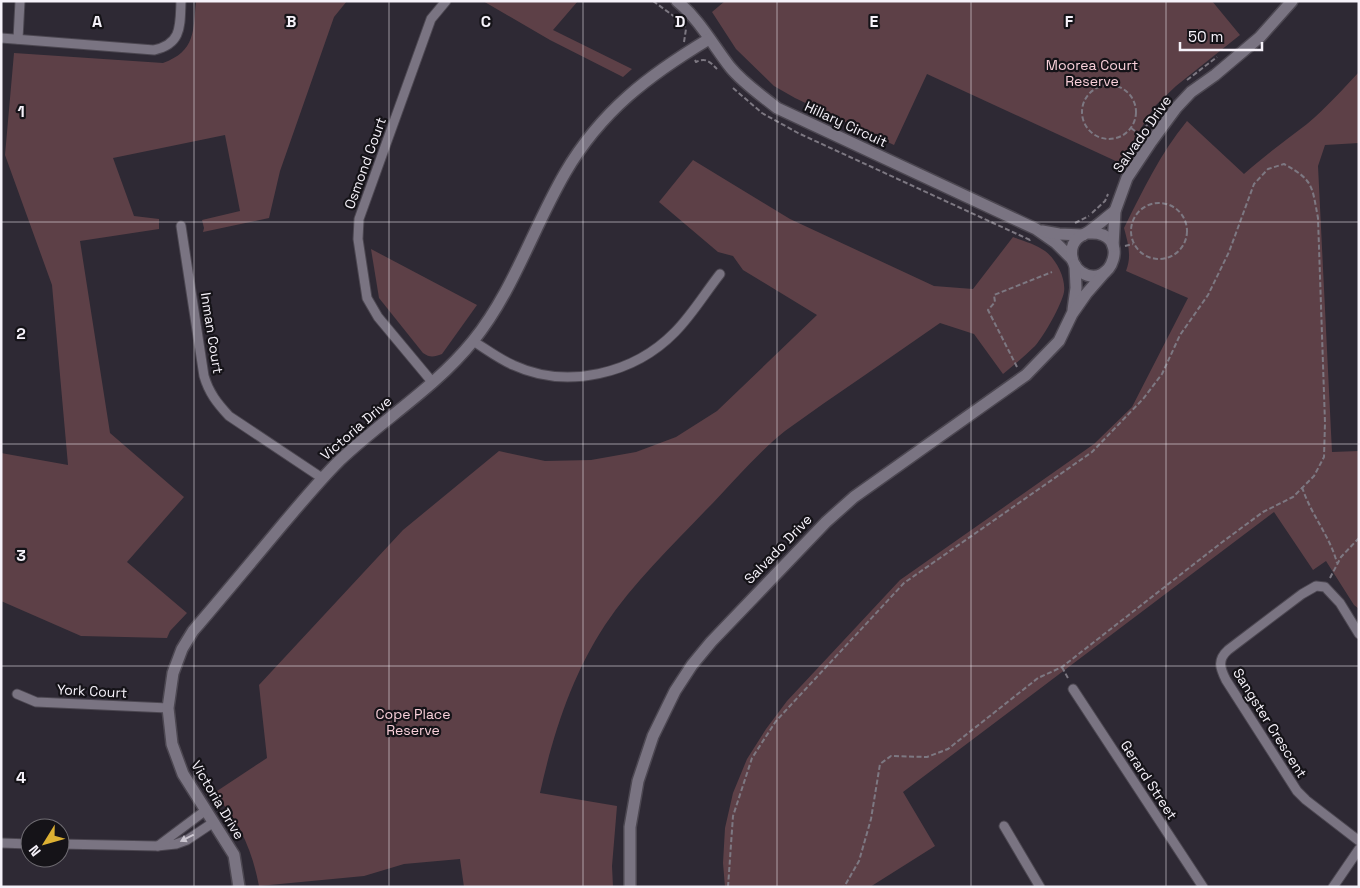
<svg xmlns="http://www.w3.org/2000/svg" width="1360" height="888" font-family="'Space Grotesk',sans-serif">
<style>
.green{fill:#5d4047}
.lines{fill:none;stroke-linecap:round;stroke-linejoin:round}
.minor-casing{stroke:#4c4751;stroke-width:11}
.tertiary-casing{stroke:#4c4751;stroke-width:14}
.path{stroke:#7d7882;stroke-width:2;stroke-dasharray:5 2.5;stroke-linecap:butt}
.minor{stroke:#7a7482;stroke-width:9}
.tertiary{stroke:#7a7482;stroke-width:11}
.oneway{fill:#cbc6d0}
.grid{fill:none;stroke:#f6f2fa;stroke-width:1;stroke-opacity:0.55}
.labels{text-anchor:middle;stroke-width:4.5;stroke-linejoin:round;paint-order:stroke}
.park-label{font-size:14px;fill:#f9d0da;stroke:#151318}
.street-label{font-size:14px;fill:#f6f2fa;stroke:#151318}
.grid-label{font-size:16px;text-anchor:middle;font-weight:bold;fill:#f6f2fa;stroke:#151318;stroke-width:4.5;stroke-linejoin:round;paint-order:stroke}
</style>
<rect width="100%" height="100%" fill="#2e2934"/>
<!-- green -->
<g class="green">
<path d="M196 1H347L334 17 280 171 269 218 203 232 204 228 202 220 240 211 225 135 113 158 134 216 159 219V229L80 241 110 433 184 497 127 562 187 613 170 631 167 638 81 636 1 601V453L68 465 52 285 5 155 14 53 163 63C196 51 193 31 196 1Z"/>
<path d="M483 1H578L553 30 632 69 623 77 550 40Z"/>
<path d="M725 1H1212L1240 35 1176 86 1154 107 1120 163 927 74 894 145 795 98 774 86 736 49 712 12Z"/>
<path d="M1359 72V143L1325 145 1318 166 1332 452 1359 451V609L1354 605 1326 561 1313 570 1274 512 903 792 935 846 870 887H725L723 863 725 828 733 793 747 759 766 729 787 701 900 580 1094 444 1132 407 1188 298 1126 271C1132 256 1128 243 1124 228 1143 190 1160 154 1187 121L1244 174C1264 156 1286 140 1307 124 1326 108 1342 90 1359 72Z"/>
<path d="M693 160 790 219 934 286 973 289 1013 237C1023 241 1036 244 1045 251 1056 259 1066 278 1064 292 1062 304 1044 336 1035 346 1025 356 1014 365 1003 374L974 334 940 323C889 359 836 394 785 431 757 453 730 486 705 511 671 547 633 583 605 625 572 675 553 734 540 793L617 806 612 866 613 887H464L460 859 404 864 364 876 259 886C252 849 239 821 214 793L267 758 259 685 403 530 499 451 545 461 591 460 636 452 676 437 717 411 817 315 743 270 733 256 718 252 659 202Z"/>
<path d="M371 249 477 305 442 354C434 357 430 358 423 353L379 298Z"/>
</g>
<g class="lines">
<!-- minor casing -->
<g class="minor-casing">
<g id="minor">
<path d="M1 38 154 50C182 44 180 26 181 1"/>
<path d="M18 39 20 1"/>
<path d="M181 226 204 376C209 393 217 403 229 416L322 478"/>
<path d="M473 341C486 349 499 359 513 365 567 390 634 374 675 332 692 315 705 293 720 274"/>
<path d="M433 383 378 317 367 298 358 239 359 219 431 19 446 1"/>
<path d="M1359 634 1340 603 1325 587 1316 586 1302 594 1228 650C1217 660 1220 668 1226 680L1297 791 1306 800 1359 841"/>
<path d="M1073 689 1203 887"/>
<path d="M17 694 36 702 168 708"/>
<path d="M1004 826 1040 887"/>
<path d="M1 843 30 844"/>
<path d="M60 844 157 846 176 844 187 840 214 822"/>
<path d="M158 846 206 810"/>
<path d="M1333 887 1359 849"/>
</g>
</g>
<!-- tertiary casing -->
<g class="tertiary-casing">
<g id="tertiary">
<path d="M677 1C699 19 713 45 730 67 743 83 761 95 777 108L1036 229 1056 243 1072 259"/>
<path d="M1042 231 1059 234 1083 235"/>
<path d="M1089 233C1133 230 1112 293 1081 272 1070 264 1068 247 1078 238 1082 234 1087 234 1091 230 1099 224 1107 217 1115 211"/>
<path d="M1113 246 1115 211 1127 178 1151 142 1176 108 1191 92 1215 75 1260 37 1292 1"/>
<path d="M1073 310 1076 288 1075 265"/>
<path d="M239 887 234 855 183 774 172 744 168 708 173 673 182 649 193 631C223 596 253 560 283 524 301 503 319 481 339 461 382 420 435 388 473 341 513 292 533 228 565 173 601 111 649 75 709 39"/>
<path d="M630 887V827L638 781 653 736 675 691 692 665 711 642 826 522 854 497 1026 375 1059 341 1072 314 1086 294 1106 271"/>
</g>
</g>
<!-- path -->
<g class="path">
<path d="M653 1 679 20"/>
<path d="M684 42 686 29 684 25"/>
<path d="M695 60 696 62C706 57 710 62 717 69"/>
<path d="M1187 80 1217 57"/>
<circle cx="1109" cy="112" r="27"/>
<path d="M733 88 762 113 798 133 1030 240 1031 238"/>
<path d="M1131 128 1139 134"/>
<path d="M1128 154 1144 129 1166 101"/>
<circle cx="1159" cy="231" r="28"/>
<path d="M1092 213 1105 201 1108 194"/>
<path d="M1075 223 1089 216"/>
<path d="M1125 246 1133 244"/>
<path d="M1017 367 988 310 995 302 994 295 1052 272"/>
<path d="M1302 487C1311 515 1330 536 1337 563"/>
<path d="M1330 578 1341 557 1359 538"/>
<path d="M1062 667 1069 680"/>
<path d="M728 887 733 816 752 758 776 721 904 583 1092 452 1143 399 1162 374 1180 335 1208 295 1229 252 1254 184 1268 169 1284 164C1314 180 1312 187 1318 218L1325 423 1324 457 1314 476 1293 497 1263 512 1221 543 1062 667 1038 678 948 749 927 757 891 756 880 764 871 819 859 861 844 887"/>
</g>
<!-- minor -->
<use href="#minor" class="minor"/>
<!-- tertiary -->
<use href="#tertiary" class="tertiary"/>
</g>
<!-- one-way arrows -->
<defs><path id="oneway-solid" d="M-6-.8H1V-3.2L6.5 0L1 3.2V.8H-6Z" transform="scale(1.25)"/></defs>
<use class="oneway" href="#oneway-solid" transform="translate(187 838) rotate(153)"/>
<!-- grid -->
<path class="grid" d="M194 1V887M389 1V887M583 1V887M777 1V887M971 1V887M1166 1V887M1 222H1359M1 444H1359M1 666H1359"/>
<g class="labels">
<!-- park labels -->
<g class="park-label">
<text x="1092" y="70">Moorea Court<tspan x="1092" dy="16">Reserve</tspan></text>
<text x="413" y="719">Cope Place<tspan x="413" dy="16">Reserve</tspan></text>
</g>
<!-- street labels -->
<g class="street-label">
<text transform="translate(846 124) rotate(25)" y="5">Hillary Circuit</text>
<text transform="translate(1142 134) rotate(-55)" y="5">Salvado Drive</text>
<text transform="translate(365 163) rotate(-70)" y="5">Osmond Court</text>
<text transform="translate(212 333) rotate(81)" y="5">Inman Court</text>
<text transform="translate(356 428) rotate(-41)" y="5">Victoria Drive</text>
<text transform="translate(778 549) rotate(-46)" y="5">Salvado Drive</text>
<text transform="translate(92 691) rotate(3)" y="5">York Court</text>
<text transform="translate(1270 723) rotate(58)" y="5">Sangster Crescent</text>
<text transform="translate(1149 780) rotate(57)" y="5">Gerard Street</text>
<text transform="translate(218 800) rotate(59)" y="5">Victoria Drive</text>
</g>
</g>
<g class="grid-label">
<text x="97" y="27">A</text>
<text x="291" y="27">B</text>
<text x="486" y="27">C</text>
<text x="680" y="27">D</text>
<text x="874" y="27">E</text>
<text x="1069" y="27">F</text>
<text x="21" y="117">1</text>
<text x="21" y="339">2</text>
<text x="21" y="561">3</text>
<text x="21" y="783">4</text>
</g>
<!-- border -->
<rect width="1360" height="888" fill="none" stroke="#f6f2fa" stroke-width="5"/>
<!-- north arrow -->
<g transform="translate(45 843) rotate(233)"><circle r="24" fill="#151318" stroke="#6f6c72"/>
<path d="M0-4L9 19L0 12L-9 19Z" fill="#ddb133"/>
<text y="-8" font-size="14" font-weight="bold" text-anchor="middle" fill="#f6f2fa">N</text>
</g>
<!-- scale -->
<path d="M1180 42v8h82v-8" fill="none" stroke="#f6f2fa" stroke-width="2.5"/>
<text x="1188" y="42" font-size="15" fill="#f6f2fa" stroke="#151318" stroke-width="4" paint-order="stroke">50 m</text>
</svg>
